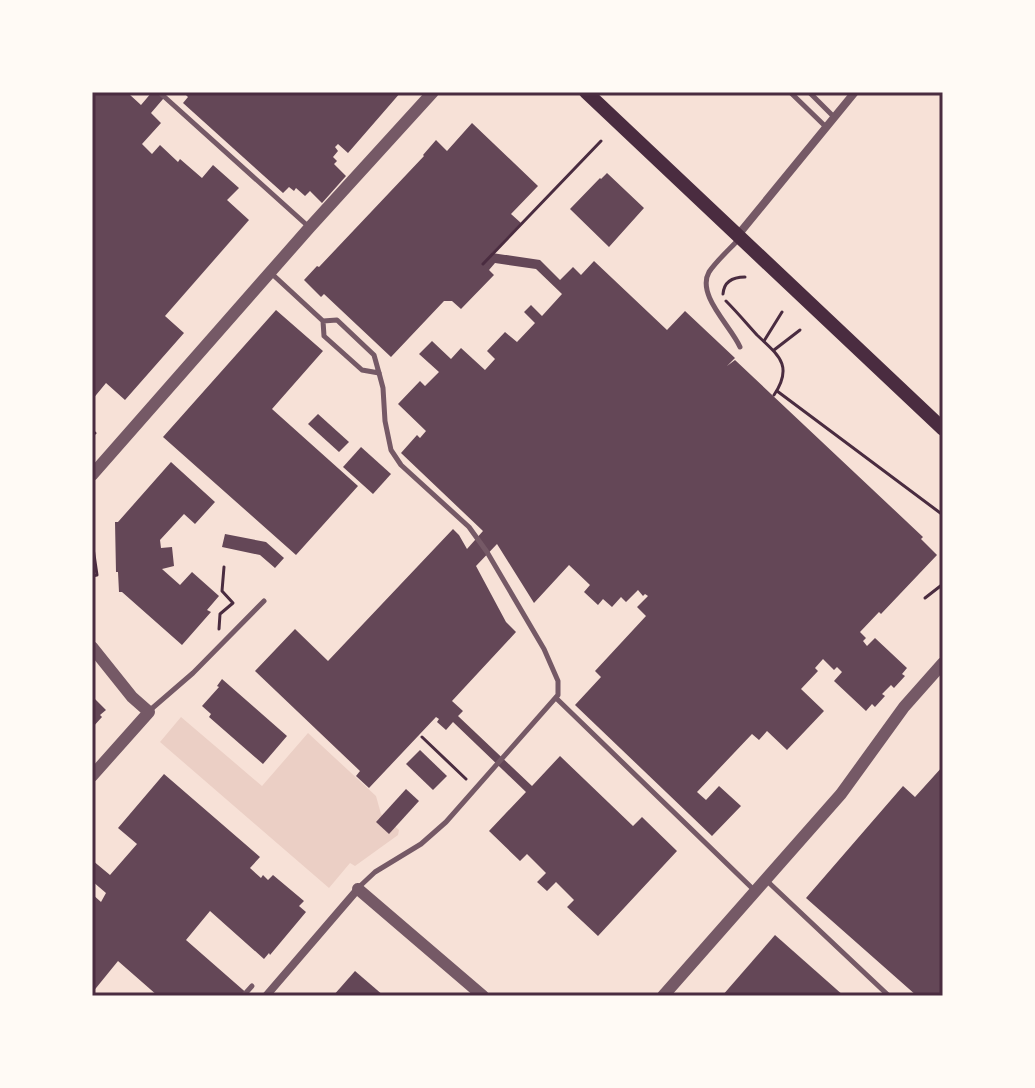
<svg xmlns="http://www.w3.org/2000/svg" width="1035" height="1088" font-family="Barlow,sans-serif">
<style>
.green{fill:#ebcfc5}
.building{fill:#644757}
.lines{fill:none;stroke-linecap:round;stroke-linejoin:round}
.path{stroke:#4a2c40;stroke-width:3}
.service{stroke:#755966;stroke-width:5}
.minor{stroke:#755966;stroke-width:8}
.tertiary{stroke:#755966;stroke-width:12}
.primary{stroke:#4a2c40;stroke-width:14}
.neatline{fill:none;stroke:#4a2c40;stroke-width:3}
</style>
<rect width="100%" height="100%" fill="#f7e1d7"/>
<!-- green -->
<path class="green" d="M181 717 262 786 308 733 376 796 381 814 399 830 398 835 355 866 350 863 329 888 160 742Z"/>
<!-- building -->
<g class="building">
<path d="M92 92H130L129 94 141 105 152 92H169L151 113 161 123 142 144 152 154 160 145 178 162 180 159 202 178 213 165 239 188 227 200 249 220 165 316 184 333 125 400 106 383 92 400Z"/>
<path d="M183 92H401L348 153 338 144 335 147 338 151 333 157 337 161 334 164 346 176 322 203 310 191 305 196 296 188 294 191 289 187 283 193 183 103 188 97Z"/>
<path d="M472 123 538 186 511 214 521 223 492 253 540 260 560 280 573 267 581 275 594 261 667 330 685 311 735 358 727 366 735 360 923 537 921 539 937 555 881 614 879 612 860 632 866 638 863 641 867 646 875 638 907 668 902 674 905 676 894 688 891 685 882 694 885 696 875 707 872 704 866 711 834 681 842 672 837 667 834 670 823 659 815 668 818 671 801 689 824 711 787 750 767 731 759 740 752 734 697 792 706 800 719 786 741 806 712 836 575 705 601 677 595 671 646 616 637 607 648 596 645 594 643 596 638 590 626 602 621 597 612 607 603 599 598 605 584 592 590 585 569 565 534 603 497 544 476 566 506 622 516 632 452 701 463 711 458 716 532 786 560 756 633 826 642 817 677 851 598 936 567 907 574 900 556 882 547 891 537 882 546 873 527 854 520 861 489 831 526 792 453 722 446 730 437 722 439 719 436 717 369 788 356 776 360 771 255 671 295 629 328 661 453 529 459 535 467 549 483 531 401 453 417 435 420 438 426 431 398 404 420 381 425 386 439 372 419 354 432 341 451 359 461 348 485 370 495 359 487 351 505 332 517 342 535 323 524 312 531 305 542 316 562 294 536 269 495 263 489 270 494 275 461 309 452 301H444L391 357 324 294 321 297 304 280 317 266 319 267 424 156 423 155 436 140 447 151Z"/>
<path d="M607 173 644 208 609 247 570 209 600 178 601 179Z"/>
<path d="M276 310 323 351 272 409 358 486 296 555 163 437Z"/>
<path d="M318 414 349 442 339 452 308 424Z"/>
<path d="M361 447 391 474 373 494 343 467Z"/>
<path d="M171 462 215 502 195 524 184 514 160 540 161 548 172 547 174 566 162 569 180 585 192 572 219 596 207 610 211 612 182 645 122 592H119L118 572H116L115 522H118Z"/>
<path d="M225 534 266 542 284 558 275 568 260 555 222 547Z"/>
<path d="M222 679 287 736 263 764 209 717 211 714 202 706 219 687 217 686Z"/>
<path d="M92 696 106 710 100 715 102 717 92 728Z"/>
<path d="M420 750 447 776 433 790 406 764Z"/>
<path d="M943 766V996H917L806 898 903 786 915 797Z"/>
<path d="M164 774 260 857 250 868 261 878 263 875 268 880 273 875 304 901 299 906 306 912 270 955 269 953 264 959 210 911 186 940 250 996H158L118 961 92 993V894L101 902 106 893 92 881V860L110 875 137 844 118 828Z"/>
<path d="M406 789 419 801 389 834 376 822Z"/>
<path d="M775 935 844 996H722Z"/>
<path d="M355 971 384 996H333Z"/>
</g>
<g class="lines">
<!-- path -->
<g class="path">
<path d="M483 264 601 141"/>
<path d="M723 294C724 281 733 277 745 277"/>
<path d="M726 301C737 312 747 324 757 335 778 355 794 365 774 395"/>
<path d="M764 341 782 312"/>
<path d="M774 350 800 330"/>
<path d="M777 391 943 515"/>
<path d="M92 435 95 433"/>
<path d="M92 541 97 575 92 576"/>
<path d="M925 598 943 584"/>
<path d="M219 629 220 614 233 603 222 591 224 567"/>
<path d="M422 737 466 779"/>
</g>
<!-- service -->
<g class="service">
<path d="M159 92 309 227"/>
<path d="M790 92 826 127"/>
<path d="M809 92 834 117"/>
<path d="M271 273 323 321 324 336 362 370 379 373 374 355 337 320 323 321"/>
<path d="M740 347C731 326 696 295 709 272 717 260 730 249 740 238"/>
<path d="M556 698 753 889"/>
<path d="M149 711 193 673 264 601"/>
<path d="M766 880 889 996"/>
<path d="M359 887 375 872 421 844 446 822 558 695V681L544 649 487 552 469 527 401 465 391 450 385 421 383 388 379 373"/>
<path d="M243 996 252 986"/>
</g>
<!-- minor -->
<g class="minor">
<path d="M738 235 855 92"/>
<path d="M266 996 358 889"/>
</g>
<!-- tertiary -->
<g class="tertiary">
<path d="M92 475 310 227 433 92"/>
<path d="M92 647 132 697 149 712 92 776"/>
<path d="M358 889 483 996"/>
<path d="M663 996 841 794 904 707 943 663"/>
</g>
<!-- primary -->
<path class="primary" d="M586 92 943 429"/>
</g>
<!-- border -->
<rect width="1035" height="1088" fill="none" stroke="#fffaf5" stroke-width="188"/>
<rect x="94" y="94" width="847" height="900" class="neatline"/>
</svg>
